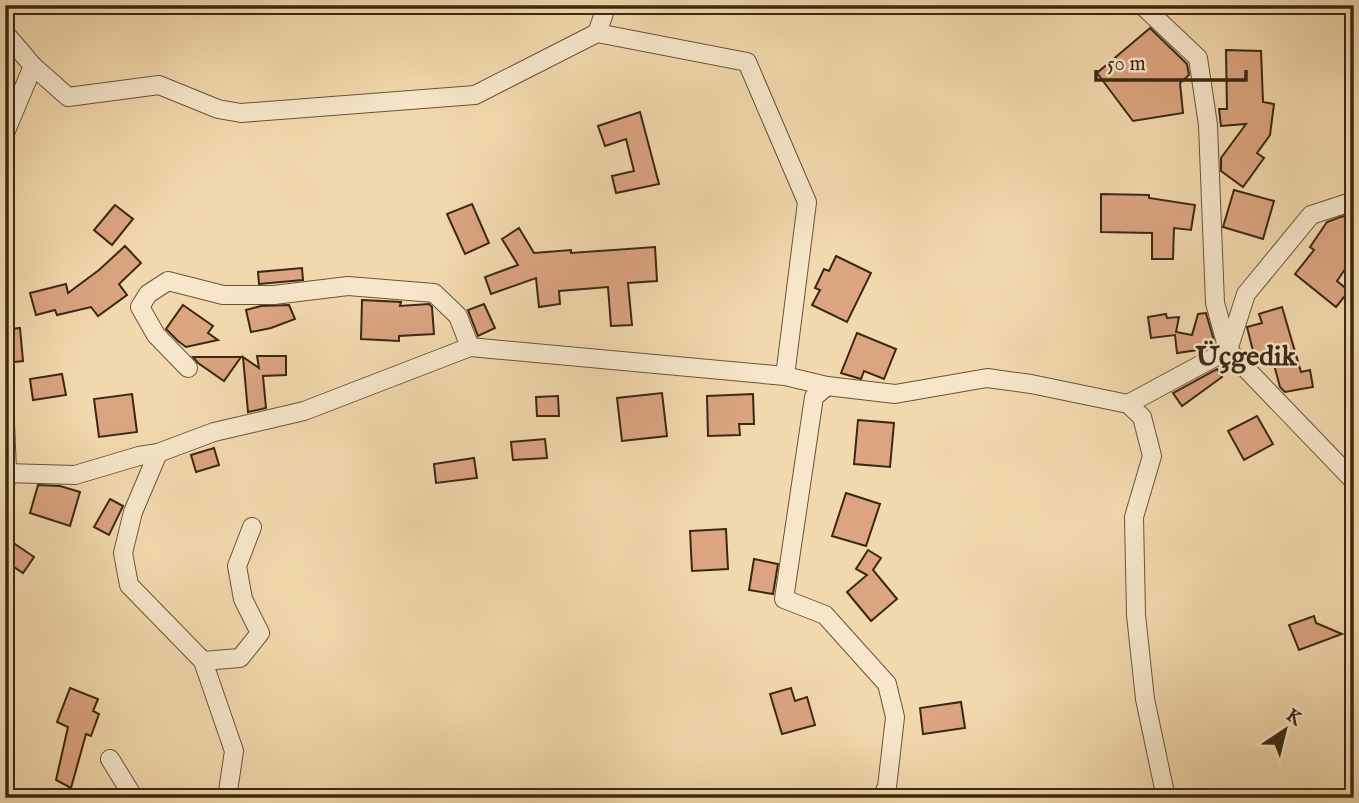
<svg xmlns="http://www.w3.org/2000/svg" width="1359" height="803" font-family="'IM FELL English',serif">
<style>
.building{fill:#dca481;stroke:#3a2912;stroke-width:2}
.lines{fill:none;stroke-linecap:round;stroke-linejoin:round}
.minor-casing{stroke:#685539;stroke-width:20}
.minor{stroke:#f7e6ca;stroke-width:18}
.labels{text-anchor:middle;stroke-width:5;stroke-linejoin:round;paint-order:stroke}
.quarter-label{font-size:28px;font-weight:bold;fill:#3a2912;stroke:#f7e6ca}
</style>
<rect width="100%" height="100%" fill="#f2d9ad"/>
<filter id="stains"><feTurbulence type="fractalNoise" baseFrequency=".00286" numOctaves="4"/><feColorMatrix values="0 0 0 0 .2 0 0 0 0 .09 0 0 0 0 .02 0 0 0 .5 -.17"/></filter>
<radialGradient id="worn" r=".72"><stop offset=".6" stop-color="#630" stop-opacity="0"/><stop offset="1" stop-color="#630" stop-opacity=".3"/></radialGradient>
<!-- building -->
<g class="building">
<path d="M1150 28 1187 64 1189 75 1180 83 1183 113 1133 121 1097 73Z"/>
<path d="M1226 50 1261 51 1263 102 1274 104 1270 135 1257 153 1264 158 1243 187 1221 171V158L1246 124 1221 126 1219 109H1227Z"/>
<path d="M640 112 659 184 616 193 612 176 634 171 626 139 605 146 598 126Z"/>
<path d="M1234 190 1274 201 1263 239 1223 227Z"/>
<path d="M1101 194 1149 195V198L1195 205 1191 230 1174 228 1173 259H1152V233L1101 232Z"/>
<path d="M472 204 489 243 465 254 447 214Z"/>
<path d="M115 205 133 219 112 245 94 230Z"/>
<path d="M1343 216 1354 223V256L1337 281 1349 291 1336 307 1295 274 1314 250 1310 247 1327 222Z"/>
<path d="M519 228 534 253 571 250V253L655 247 657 281 628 283 632 325 611 326 608 287 559 291 560 304 539 307 536 278 491 294 485 277 518 265 502 239Z"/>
<path d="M125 246 141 263 119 284 127 295 98 316 91 307 57 315 55 310 36 315 30 293 66 284 68 293 99 270Z"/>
<path d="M836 256 871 273 847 322 812 305 820 290 815 288 824 269 829 271Z"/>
<path d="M302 268 303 280 259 284 258 272Z"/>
<path d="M362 300 401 302 400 306 429 304 432 307 434 334 399 336V341L361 339Z"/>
<path d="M484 304 495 328 478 336 468 310Z"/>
<path d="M183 305 213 326 208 333 218 340 186 347 178 341 166 329Z"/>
<path d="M289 305 295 319 271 328 251 332 246 310 261 306Z"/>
<path d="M1282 307 1301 372 1310 370 1313 387 1285 392 1280 387 1270 350 1254 355 1247 327 1262 323 1259 314Z"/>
<path d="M1206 313 1215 344 1205 349 1177 353 1175 335 1151 338 1148 317 1166 314 1167 318 1179 317 1176 332 1192 335 1198 314Z"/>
<path d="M20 328 23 361 5 363V330Z"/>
<path d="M857 333 896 349 884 379 864 371 861 379 841 373Z"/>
<path d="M257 356H286V375L263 376 266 408 248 412 243 357 259 368Z"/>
<path d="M193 357H241L224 381 198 363Z"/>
<path d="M1217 369 1222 377 1182 406 1173 393Z"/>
<path d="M62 374 66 395 33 400 30 379Z"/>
<path d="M662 393 667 436 622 441 617 398Z"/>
<path d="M132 394 137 432 99 437 94 399Z"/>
<path d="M753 394 754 424H739L740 435 708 436 707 396Z"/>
<path d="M558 396 559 416H537L536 397Z"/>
<path d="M1257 416 1273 444 1244 460 1228 431Z"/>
<path d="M858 420 894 423 890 467 854 464Z"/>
<path d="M545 439 547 458 513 460 511 442Z"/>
<path d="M214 448 219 465 196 472 191 455Z"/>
<path d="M474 458 477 478 436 483 434 464Z"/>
<path d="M38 485 60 486 80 492 70 526 30 513Z"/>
<path d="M846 493 880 504 866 546 832 536Z"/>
<path d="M110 499 123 506 109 535 94 527Z"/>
<path d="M726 529 728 569 692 571 690 531Z"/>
<path d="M15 544 34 557 23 573 5 561Z"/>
<path d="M868 550 881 558 873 570 897 599 871 621 847 592 867 575 856 569Z"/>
<path d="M754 559 778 564 773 594 749 590Z"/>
<path d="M1314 616 1316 623 1342 634 1299 650 1289 625Z"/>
<path d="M70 688 98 699 93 711 99 714 91 736 86 734 71 788 56 780 68 727 57 722Z"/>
<path d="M791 688 795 701 807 697 815 725 782 734 770 694Z"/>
<path d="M961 702 965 728 923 734 920 708Z"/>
</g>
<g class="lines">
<!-- minor casing -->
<g class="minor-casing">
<g id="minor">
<path d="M1142 5 1198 58 1208 125 1215 303 1228 350 1354 481"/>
<path d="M5 33 33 66 68 97 159 85 218 109 241 113 475 95 597 33 747 62 807 202 785 376 470 347 304 411 214 432 158 453 139 456 75 475 5 473"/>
<path d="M597 33 607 5"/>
<path d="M5 133 33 66"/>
<path d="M188 368 156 335 140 307 148 294 168 281 223 295H274L348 286 434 293 458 316 470 347"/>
<path d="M785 376 827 386 895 394 987 378 1031 384 1128 404 1142 417 1152 456 1134 517 1136 615 1145 699 1166 798"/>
<path d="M827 386 814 397 784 599 825 615 887 684 895 717 887 787 881 798"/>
<path d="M1128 404 1228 350 1246 294 1311 215 1354 201"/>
<path d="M5 422 7 472 5 486"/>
<path d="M158 453 133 512 123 553 129 585 203 661 234 751 227 798"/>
<path d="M203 661 240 658 260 633 243 599 237 566 252 527"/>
<path d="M110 759 134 798"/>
</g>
</g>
<!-- minor -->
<use href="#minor" class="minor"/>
</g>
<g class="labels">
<!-- quarter labels -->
<g class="quarter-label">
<text x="1246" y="365">Üçgedik</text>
</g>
</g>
<!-- margin -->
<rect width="1359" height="803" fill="none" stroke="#f2d9ad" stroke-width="28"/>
<rect x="7" y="7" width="1345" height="789" fill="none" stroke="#3a2912" stroke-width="3.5"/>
<rect x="14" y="14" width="1331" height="775" fill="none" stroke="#3a2912" stroke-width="2"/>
<!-- north arrow -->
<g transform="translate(1285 730) rotate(35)" stroke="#f7e6ca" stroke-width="5" paint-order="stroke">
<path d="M0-5L12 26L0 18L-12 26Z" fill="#3a2912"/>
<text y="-10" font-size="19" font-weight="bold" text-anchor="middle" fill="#3a2912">K</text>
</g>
<!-- scale -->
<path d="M1096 70v10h150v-10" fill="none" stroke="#3a2912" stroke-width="3.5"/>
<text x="1107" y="70" font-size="21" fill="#3a2912" stroke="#f7e6ca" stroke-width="5" paint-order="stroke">50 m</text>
<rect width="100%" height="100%" filter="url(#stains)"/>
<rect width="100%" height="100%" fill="url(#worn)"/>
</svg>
